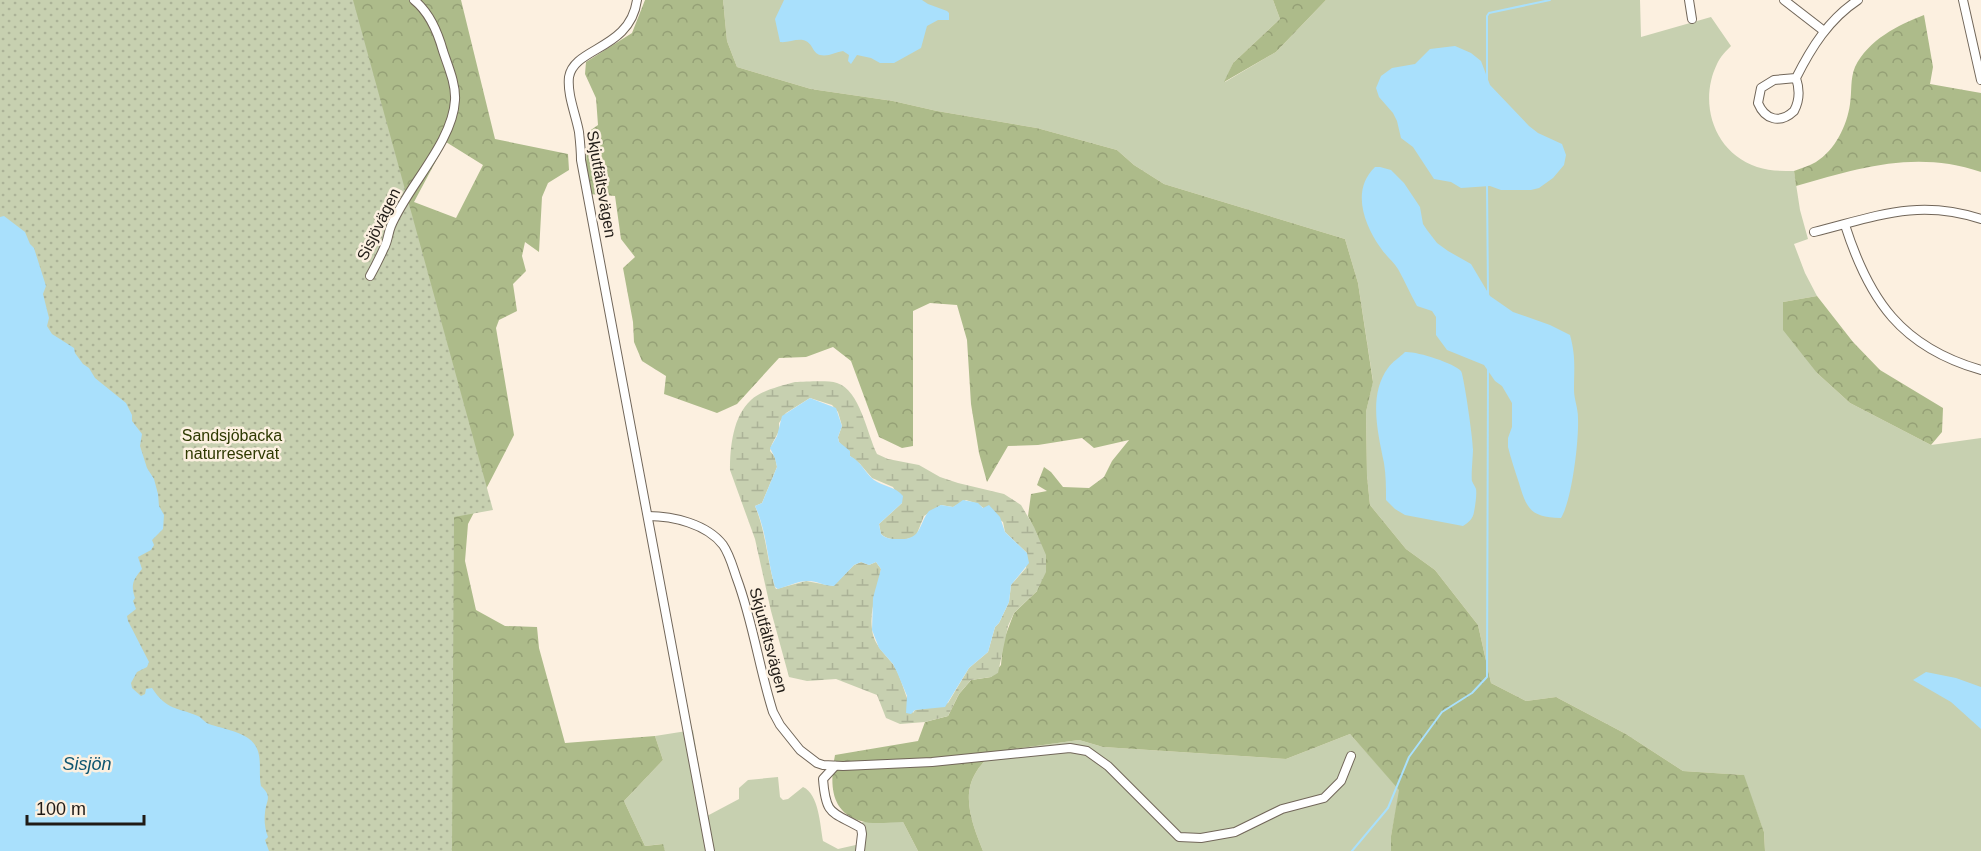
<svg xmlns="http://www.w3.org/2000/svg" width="1981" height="851" font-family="Arial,sans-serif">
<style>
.grass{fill:#c7d0b0}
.forest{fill:url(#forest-crowns);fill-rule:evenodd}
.wetland{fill:url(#wetland-marsh);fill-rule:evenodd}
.park{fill:url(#park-dots)}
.water{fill:#a9e0fc}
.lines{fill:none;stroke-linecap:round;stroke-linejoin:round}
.stream{stroke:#a9e0fc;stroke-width:2}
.minor-casing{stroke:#716659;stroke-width:10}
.minor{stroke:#fff;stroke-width:8}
.labels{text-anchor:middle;stroke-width:5;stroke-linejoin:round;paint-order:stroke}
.street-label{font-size:16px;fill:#201b16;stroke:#fcf0e0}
.park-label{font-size:16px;fill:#2e3900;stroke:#fcf0e0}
.water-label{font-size:18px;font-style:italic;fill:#0e5570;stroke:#fcf0e0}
</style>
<defs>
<pattern id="forest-crowns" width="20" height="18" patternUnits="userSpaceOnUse" patternTransform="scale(1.5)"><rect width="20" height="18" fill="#adbb8a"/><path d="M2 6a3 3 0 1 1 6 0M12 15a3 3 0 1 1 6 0" fill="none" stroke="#95a076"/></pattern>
<pattern id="wetland-marsh" width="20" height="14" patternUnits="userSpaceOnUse" patternTransform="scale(1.5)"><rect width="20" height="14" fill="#c7d0b0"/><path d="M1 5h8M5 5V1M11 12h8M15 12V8" fill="none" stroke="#abb297"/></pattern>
<pattern id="park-dots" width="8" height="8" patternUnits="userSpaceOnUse" patternTransform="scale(1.5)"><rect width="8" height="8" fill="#c7d0b0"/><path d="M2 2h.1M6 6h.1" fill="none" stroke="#abb297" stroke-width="1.8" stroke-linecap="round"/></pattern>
</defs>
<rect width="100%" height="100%" fill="#fcf0e0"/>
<!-- grass -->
<g class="grass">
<path d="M723 0H1273L1280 19 1233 63 1225 82 1276 52 1326 0H1640L1641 37 1711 17 1731 46C1726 51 1720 57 1717 64 1698 103 1714 153 1757 167 1769 171 1781 171 1794 171L1800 210 1808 239 1794 244 1805 273 1817 296 1783 302 1817 373 1850 403 1931 445 1981 438V851H1765L1764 832 1743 775 1683 771 1626 734 1556 697 1526 701 1491 683 1478 625 1435 570 1406 549 1370 505 1367 476 1366 412 1373 381 1358 283 1345 239 1164 184 1134 165 1117 150 1037 128 937 111 893 101 811 89 737 67 727 41Z"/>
<path d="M693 730 707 816 739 799V788L748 780 778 777 780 797 783 800 788 799 803 787C819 794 820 825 823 841L838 849 860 844 862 822H903L918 851H665L662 844 645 846 624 801 663 760 655 736Z"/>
<path d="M1350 734 1400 790 1391 836V851H983C974 828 961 798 975 774 979 766 987 759 992 752L1079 740 1103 747 1286 759Z"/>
</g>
<!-- forest -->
<g class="forest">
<path d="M26 0H461L495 139 568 154 569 170 548 183 542 197 539 252 525 242 522 256 526 271 513 284 517 311 499 320 496 328 514 435 468 524 465 561 476 610 505 626 537 627 539 648 565 743 655 736 663 760 624 801 645 846 663 844 665 851H269L0 10ZM446 142 483 165 456 218 414 202Z"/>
<path d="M645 0H723L727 41 737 67 811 89 893 101 937 111 1037 128 1117 150 1134 165 1164 184 1345 239 1358 283 1373 382 1366 412 1367 476 1370 505 1406 549 1435 570 1478 625 1491 683 1526 701 1556 697 1626 734 1683 771 1744 775 1764 832 1765 851H1391V836L1399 790 1350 734 1286 759 1103 747 1079 740 992 752C987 759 979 766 975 774 961 798 974 828 983 851H918L903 822C890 822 873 825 861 821 829 812 830 782 835 755L918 741 925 722 948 716 959 694 971 680 991 677 1001 665 1003 642 1014 613 1037 591 1038 537 1028 516 1031 494 1047 491 1037 485 1044 467 1051 472 1063 487 1089 488 1104 477 1112 461 1129 440 1094 448 1082 438 1038 445 1008 446 987 482 979 453 971 404 967 340 957 305 930 303 913 311V446L902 448 879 437 851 361 833 347 806 357 779 358 737 404 717 413 664 394 666 376 642 361 634 342 633 322 623 268 635 257 621 239 615 196 589 194 586 162 588 132 598 125 596 98 585 74 586 62 632 33Z"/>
<path d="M1273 0H1326L1276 52 1224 82 1233 63 1280 19Z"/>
<path d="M1924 15 1933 67 1930 84 1981 93V172C1915 150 1860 168 1796 186L1794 171C1801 168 1809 166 1816 162 1835 150 1847 126 1850 104 1852 92 1850 79 1855 67 1868 40 1898 25 1924 15Z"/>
<path d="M1817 296 1853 342 1880 370 1943 408 1942 432 1931 445 1850 403 1817 373 1783 330V302Z"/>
</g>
<!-- wetland -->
<path class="wetland" d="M795 382C806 382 827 380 837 383 860 390 867 434 877 454L888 459 919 465 940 477 958 483 1004 494 1021 505 1034 527 1046 555V572L1037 591 1014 613 1008 626 998 673 991 677 971 680 959 694 948 716 925 722 900 724 886 718 877 695 836 679 807 681 789 677 771 611 755 539 730 470C730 447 733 416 751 400 762 390 781 386 795 382ZM810 398 832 405 838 412 842 426 838 437 839 442 850 456 860 464 872 478 893 487 902 503 879 524 881 534C890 542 906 541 916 536L924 516 941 505 953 507 966 500 978 504 1003 522 1005 532 1027 553 1026 568 1011 585 1009 602 999 623 995 627 988 652 969 668 948 703 915 710 913 713C906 699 903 683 896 669 889 656 874 648 872 629 869 609 879 588 881 569L876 562 869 565 861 562 854 565 833 586 806 581 776 589 775 587C767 560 766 532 755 506L762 503 777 467 775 457 770 451 772 444 779 431V423L786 413Z"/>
<!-- park -->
<path class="park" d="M0 0H353L493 510 454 517 452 851H0Z"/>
<!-- water -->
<g class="water">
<path d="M784 0H922L928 4 947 11 949 13V20H938L927 26 921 48 894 63H880L871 58 857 55 851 64 848 61 849 55 843 51C836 52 828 57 820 55 812 53 813 42 803 40 795 39 787 43 780 42L775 19Z"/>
<path d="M1455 46 1471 53 1481 61 1490 85 1529 126 1538 133 1562 144 1566 155 1564 165 1553 178 1539 188 1531 190H1501L1490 186 1461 188 1451 182 1434 179 1413 147 1401 138 1397 121 1393 113 1379 97 1376 88 1381 76 1392 68 1415 64 1430 49Z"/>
<path d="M1375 167H1380L1391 170 1404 183 1420 207 1423 224 1427 230 1437 243 1448 251 1471 264 1490 296 1513 312 1550 325 1570 335C1576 357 1574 368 1574 390 1574 399 1578 408 1578 418 1579 440 1572 500 1561 518 1531 517 1527 510 1519 483 1515 471 1511 459 1508 447V438L1512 427V403L1502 386 1495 381 1484 365 1447 350 1436 335V317L1432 311 1417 306C1410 294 1405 281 1398 269 1393 261 1385 255 1380 247 1364 224 1351 190 1375 167Z"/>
<path d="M4 216 25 232 30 244 34 248 46 286 43 294 49 318 47 326 52 334 74 348 75 353 83 364 89 368 95 378 126 403 132 415V421L142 434 140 446 147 468 154 479 158 494 159 506 164 515 163 529 152 540 154 545 151 550 138 557 142 569C134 579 130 584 135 598L133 601 136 609 127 616 128 621 149 662 147 667 137 672 131 683 132 688 141 696 145 694 146 689 152 688C167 711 177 707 198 716 202 718 204 722 209 724 223 729 247 732 255 745 263 757 258 772 261 786 273 797 266 800 265 813 264 820 265 830 268 837L265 840 269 851H0V217Z"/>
<path d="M1405 352C1416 351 1454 363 1461 371 1464 376 1473 439 1473 449 1473 455 1471 477 1472 481 1473 484 1475 486 1476 489 1477 495 1475 507 1474 512 1473 519 1468 523 1463 526L1405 515 1395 509 1386 500C1386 488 1386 475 1384 463 1378 433 1368 395 1388 368 1392 362 1400 357 1405 352Z"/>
<path d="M810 398 836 408 842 426 838 437 839 442 850 451V456C861 461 865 473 874 480 884 487 895 486 903 496L902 503 879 524 881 534C886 539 892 539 899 539 922 540 918 525 929 511L941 505 953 507 963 500 978 503 983 508 989 505 1000 517 1005 532 1027 553 1029 563 1011 585 1009 602 999 623 995 627 988 652 969 668 945 707 915 710 911 714 906 713 907 696 897 672 893 664 879 648 872 630 873 598 881 569 876 562 869 565 861 562 854 565 834 586C824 586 817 581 808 581 798 581 788 586 778 589L775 587C767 560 767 532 755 506L762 503 777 467 775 458 770 448 777 436 782 416Z"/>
<path d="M1926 672 1956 678 1981 687V729L1951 702 1913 680Z"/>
</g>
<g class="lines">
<!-- stream -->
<g class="stream">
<path d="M1487 80V16L1489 13 1550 0"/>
<path d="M1487 185 1488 296"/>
<path d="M1352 851 1388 808 1409 757 1442 712 1472 693 1487 677 1488 368"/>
</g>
<!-- minor casing -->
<g class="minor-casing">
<g id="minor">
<path d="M637 0C630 50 574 47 569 77 567 95 576 115 579 132 580 141 581 151 581 160L710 851"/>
<path d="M1689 0 1692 19"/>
<path d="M1784 0 1824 31"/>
<path d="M1963 0 1981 80"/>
<path d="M1796 78 1774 80 1761 88 1758 103C1765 120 1780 124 1794 111 1800 100 1800 90 1796 78 1811 48 1829 19 1858 0"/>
<path d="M1845 225C1869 300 1901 347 1981 370"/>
<path d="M1814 232C1875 217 1917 198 1981 219"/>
<path d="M370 276C375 267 380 257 384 248 388 241 388 233 391 226 407 187 453 142 455 100 456 84 448 66 443 51 438 33 429 12 414 0"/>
<path d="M648 516C673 516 707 524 723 545 730 555 733 568 737 579 753 622 759 668 773 712L780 725 800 750 817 763 823 765 843 766 932 762 1070 748 1087 751 1108 766 1179 837 1201 838 1235 832 1282 809 1324 798 1341 781 1351 756"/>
<path d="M835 766 823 779C826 817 832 811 861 828L862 834 860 851"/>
</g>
</g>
<!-- minor -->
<use href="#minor" class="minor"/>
</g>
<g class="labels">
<!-- street labels -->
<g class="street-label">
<text transform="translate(602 184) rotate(80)" y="6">Skjutfältsvägen</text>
<text transform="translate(378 224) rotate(-64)" y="6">Sisjövägen</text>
<text transform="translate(769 640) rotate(75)" y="6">Skjutfältsvägen</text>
</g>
<!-- park labels -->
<g class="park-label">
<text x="232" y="441">Sandsjöbacka<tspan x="232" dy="18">naturreservat</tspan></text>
</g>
<!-- water labels -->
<g class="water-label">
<text x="87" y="770">Sisjön</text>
</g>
</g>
<!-- scale -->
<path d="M27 815v9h117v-9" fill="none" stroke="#201b16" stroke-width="3"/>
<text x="36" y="815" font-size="18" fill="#201b16" stroke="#fcf0e0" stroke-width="4.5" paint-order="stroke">100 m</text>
</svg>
